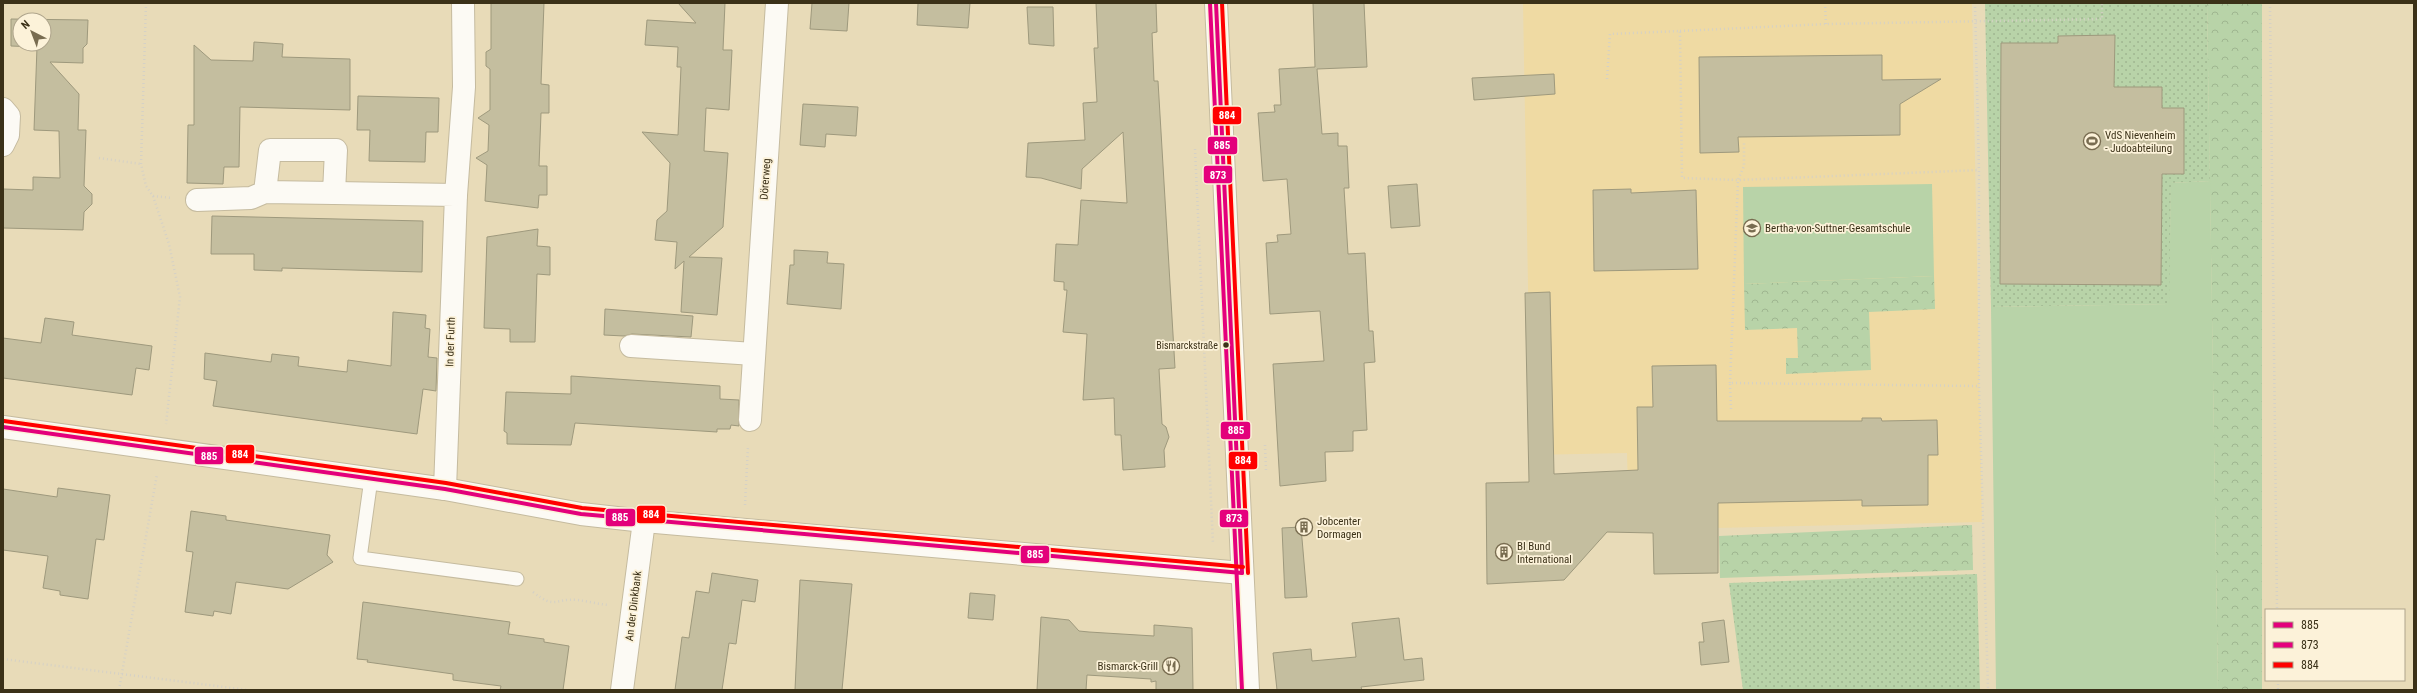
<svg xmlns="http://www.w3.org/2000/svg" width="2417" height="693" font-family="'Roboto Condensed',sans-serif">
<style>
.built{fill:#efdaa3}
.grass{fill:url(#grass-dots)}
.forest{fill:url(#forest-crowns)}
.pitch{fill:#b8d3a8}
.building{fill:#c4be9f;stroke:#9e997d;fill-rule:evenodd}
.lines{fill:none;stroke-linecap:round;stroke-linejoin:round}
.lane-casing{stroke:#c5bb9f;stroke-width:15}
.street-casing{stroke:#c5bb9f;stroke-width:24}
.secondary-casing{stroke:#c5bb9f;stroke-width:24}
.path{stroke:#d5d1c6;stroke-width:2.5;stroke-dasharray:1 3;stroke-linecap:butt}
.lane{stroke:#fcfaf4;stroke-width:13}
.street{stroke:#fcfaf4;stroke-width:22}
.secondary{stroke:#fcfaf4;stroke-width:22}
.bus-1-casing{stroke:#fcf2d9;stroke-width:7}
.bus-2-casing{stroke:#fcf2d9;stroke-width:7}
.bus-3-casing{stroke:#fcf2d9;stroke-width:7}
.bus-1{stroke:#e3007b;stroke-width:4}
.bus-2{stroke:#e5007d;stroke-width:4}
.bus-3{stroke:#f00;stroke-width:4}
.bus-dot{fill:#3b3118;stroke:#fcf2d9;stroke-width:1.5}
.labels{text-anchor:middle;stroke-width:3.5;stroke-linejoin:round;paint-order:stroke}
.bus-label{font-size:10px;fill:#3b3118;stroke:#fcf2d9;text-anchor:end}
.poi-label{font-size:11px;fill:#3b3118;stroke:#fcf2d9;text-anchor:start}
.street-label{font-size:11px;fill:#3b3118;stroke:#fcf2d9}
.line-badge{stroke:#fcf2d9;stroke-width:1.5}
.badge-label{font-size:11px;text-anchor:middle;font-weight:bold;fill:#fff}
</style>
<defs>
<pattern id="grass-dots" width="8" height="8" patternUnits="userSpaceOnUse"><rect width="8" height="8" fill="#b8d3a8"/><path d="M2 2h.1M6 6h.1" fill="none" stroke="#9fb690" stroke-width="1.8" stroke-linecap="round"/></pattern>
<pattern id="forest-crowns" width="20" height="18" patternUnits="userSpaceOnUse"><rect width="20" height="18" fill="#b8d3a8"/><path d="M2 6a3 3 0 1 1 6 0M12 15a3 3 0 1 1 6 0" fill="none" stroke="#9fb690"/></pattern>
</defs>
<rect width="100%" height="100%" fill="#e8dbb8"/>
<!-- built -->
<path class="built" d="M1523 3H1972L1982 522 1629 530 1627 453 1531 455Z"/>
<!-- grass -->
<g class="grass">
<path d="M1985 3H2207L2210 181 2171 183 2170 304 1991 307Z"/>
<path d="M1977 574 1980 690H1743L1729 583Z"/>
</g>
<!-- forest -->
<g class="forest">
<path d="M2207 3H2262V690H2218Z"/>
<path d="M1934 276 1935 309 1869 312 1871 370 1786 374V358H1798L1797 328 1745 330 1744 284Z"/>
<path d="M1972 525 1973 570 1720 578 1719 536Z"/>
</g>
<!-- pitch -->
<g class="pitch">
<path d="M2210 181 2218 690H1996L1991 307 2169 304 2171 183Z"/>
<path d="M1932 184 1934 276 1744 284 1743 187Z"/>
</g>
<!-- building -->
<g class="building">
<path d="M491 3H544L541 84 549 85V113H541L539 166H547V195H539L538 208 485 201 487 165 476 158 488 151 489 125 478 118 490 110V69L486 66V52L491 49Z"/>
<path d="M678 3H725L723 50H732L729 110 706 108 704 151 728 153 723 227 689 257 722 258 717 315 681 312 684 261 675 269 677 242 655 240 657 220 667 211 670 163 642 132 678 135 681 67H677L678 47 645 45 647 20 696 23Z"/>
<path d="M812 3H849L847 31 810 29Z"/>
<path d="M918 3H970L968 28 917 25Z"/>
<path d="M1096 3H1156L1157 32 1152 33 1154 81H1158L1175 368 1159 369 1162 424 1166 427 1169 437 1164 450 1165 467 1123 470 1121 435H1115L1114 398 1083 400 1087 334 1063 332 1067 290H1064V282L1054 281 1056 244 1078 245 1081 200 1127 203 1123 132 1082 169 1081 189 1041 178 1026 177 1028 143 1085 140 1083 103 1097 102 1094 48H1098Z"/>
<path d="M1313 3H1364L1367 67 1317 69 1322 134 1338 133V146H1347L1349 188H1344L1348 254 1365 253 1369 331H1373L1375 362 1364 363 1367 430 1353 431V451L1325 452 1326 481 1280 486 1273 364 1324 361 1320 311 1270 314 1266 243 1278 242 1277 235 1291 234 1287 179 1263 181 1258 113 1275 112 1274 105H1281L1279 69 1315 67Z"/>
<path d="M1027 7H1053L1054 46 1029 44Z"/>
<path d="M11 19 88 20 87 44 83 48V63L50 62 79 94 78 130H86L84 186 92 194V204L84 212 83 230 3 228V189L33 190V177L60 178 59 131 34 130 37 47 11 46ZM20 20H44V44H20Z"/>
<path d="M2115 35 2114 87H2162V108H2184V174H2162L2161 285 2000 284 2001 43H2058V36Z"/>
<path d="M254 42 283 44 282 57 350 59V110L240 107 239 167H224L223 184 187 183 188 125H194V45L211 60 253 61Z"/>
<path d="M1882 55V80L1941 79 1900 104V135L1738 137 1739 152 1700 153 1699 57Z"/>
<path d="M1554 74 1555 94 1474 100 1472 78Z"/>
<path d="M358 96 439 98 438 132H426L425 162 369 161 370 130H357Z"/>
<path d="M803 104 858 107 856 136 826 134 825 147 800 145Z"/>
<path d="M1417 184 1420 226 1391 228 1388 186Z"/>
<path d="M1631 189V193L1696 190 1698 269 1594 271 1593 190Z"/>
<path d="M212 216 423 221 422 272 282 268V271L254 270V254H211Z"/>
<path d="M538 229 537 246 550 247V275L537 274 535 342H510V329L484 328 487 237Z"/>
<path d="M794 250 828 252 827 263 844 264 841 309 787 304 790 265H794Z"/>
<path d="M1550 292 1554 474 1638 470 1637 407H1653L1652 366 1716 365 1717 421H1862V418H1881L1882 421 1937 420 1938 455H1928V505L1862 506V500L1718 503V573L1654 574 1653 533 1607 532 1564 580 1487 584 1486 483 1529 482 1525 293Z"/>
<path d="M605 309 693 316 691 337 632 334 624 336 604 335Z"/>
<path d="M393 312 426 315 425 328 430 329 428 357 437 358 436 391 423 389 417 434 213 406 217 381 204 379 205 353 271 362 272 354 299 357 298 366 347 372 348 360 391 366Z"/>
<path d="M45 318 74 322 72 335 152 346 149 370 136 368 132 395 3 378V338L41 343Z"/>
<path d="M571 376 720 386V399L739 400V426L731 425 730 429H717V432L575 423 571 445 507 444V433L504 431 506 392 571 394Z"/>
<path d="M58 488 110 495 104 540 96 539 88 599 60 595V591L43 588 48 556 3 550V489L57 497Z"/>
<path d="M191 511 226 516V520L330 535 327 555 333 562 288 589 236 582 231 614 214 611 213 616 185 612 193 552 186 551Z"/>
<path d="M1301 527 1307 597 1285 598 1282 528Z"/>
<path d="M712 573 758 580 755 602 742 600 736 644 729 643 722 690H675L682 637 689 638 696 591 709 593Z"/>
<path d="M800 580 852 584 842 690H795Z"/>
<path d="M970 593 995 595 993 620 968 618Z"/>
<path d="M363 602 510 622 508 634 544 639V642L569 646 563 690H500L501 686 453 680V674L367 662 368 660 357 659Z"/>
<path d="M1041 617 1069 620 1079 631 1089 632 1154 636V625L1192 628 1193 690H1156V681L1151 682V679L1087 675 1086 690H1037Z"/>
<path d="M1399 618 1404 660 1422 658 1424 680 1361 687 1362 690H1277L1273 653 1311 649 1312 661 1356 657 1352 623Z"/>
<path d="M1724 620 1729 662 1701 665 1699 642H1704L1702 623Z"/>
</g>
<g class="lines">
<!-- lane casing -->
<g class="lane-casing">
<path id="lane" d="M371 479 360 558 517 579"/>
</g>
<!-- street casing -->
<g class="street-casing">
<g id="street">
<path d="M3 109 9 116 8 135 3 145"/>
<path d="M334 193 456 195 445 489"/>
<path d="M456 195 464 87 463 3"/>
<path d="M197 200 251 198 265 192 334 193 336 150H270L265 192"/>
<path d="M631 346 754 354"/>
<path d="M750 420 777 3"/>
<path d="M3 427 445 489 581 514 644 521 1242 573"/>
<path d="M622 690 644 521"/>
</g>
</g>
<!-- secondary casing -->
<g class="secondary-casing">
<path id="secondary" d="M1216 3 1248 690"/>
</g>
<!-- path -->
<g class="path">
<path d="M146 3 141 164 146 186 153 196 169 244 180 297 166 424"/>
<path d="M1825 3 1826 24"/>
<path d="M1975 3 1979 170V386L1988 690"/>
<path d="M2270 3 2277 610"/>
<path d="M1680 31 1826 24 2102 19V3"/>
<path d="M1607 79 1610 34 1680 31 1682 178 1738 180 1979 170"/>
<path d="M1195 149 1213 544"/>
<path d="M99 158 141 164"/>
<path d="M153 196 172 198"/>
<path d="M1730 383 1738 180 1744 166V142"/>
<path d="M1731 409 1730 383 1979 386"/>
<path d="M1265 445 1266 470"/>
<path d="M745 505 748 446"/>
<path d="M533 592C556 610 554 598 577 600 587 601 598 604 608 605"/>
<path d="M3 659 248 690"/>
<path d="M2278 680V690"/>
<path d="M119 690 157 474"/>
</g>
<!-- lane -->
<use href="#lane" class="lane"/>
<!-- street -->
<use href="#street" class="street"/>
<!-- secondary -->
<use href="#secondary" class="secondary"/>
<!-- bus-1 casing -->
<g class="bus-1-casing">
<g id="bus-1">
<path d="M1216 3 1242 573"/>
<path d="M3 427 445 489 581 514 1242 573"/>
</g>
</g>
<!-- bus-2 casing -->
<g class="bus-2-casing">
<path id="bus-2" d="M1210 3 1242 690"/>
</g>
<!-- bus-3 casing -->
<g class="bus-3-casing">
<g id="bus-3">
<path d="M1222 3 1248 573"/>
<path d="M4 421 446 483 582 508 1243 567"/>
</g>
</g>
<!-- bus-1 -->
<use href="#bus-1" class="bus-1"/>
<!-- bus-2 -->
<use href="#bus-2" class="bus-2"/>
<!-- bus-3 -->
<use href="#bus-3" class="bus-3"/>
</g>
<!-- icons -->
<defs>
<g id="stadium-ring" transform="scale(0.9)"><circle r="9.5" fill="#fcf2d9" stroke="#786c50" stroke-width="1.5"/><path d="M0-5a6.5 5 0 1 0 0 10a6.5 5 0 1 0 0-10ZM-3.5-1.8h7v3.6h-7Z" fill="#786c50"/></g>
<g id="school-ring" transform="scale(0.9)"><circle r="9.5" fill="#fcf2d9" stroke="#786c50" stroke-width="1.5"/><path d="M0-5L7-2L0 1L-7-2ZM-4 1L0 2.5L4 1V4Q0 6-4 4Z" fill="#786c50"/></g>
<g id="building-ring" transform="scale(0.9)"><circle r="9.5" fill="#fcf2d9" stroke="#786c50" stroke-width="1.5"/><path d="M-4-6H4V6H1V3H-1V6H-4ZM-2.5-4.3h1.7v1.8h-1.7ZM.8-4.3h1.7v1.8H.8ZM-2.5-1h1.7V.8h-1.7ZM.8-1h1.7V.8H.8Z" fill="#786c50"/></g>
<g id="restaurant-ring" transform="scale(0.9)"><circle r="9.5" fill="#fcf2d9" stroke="#786c50" stroke-width="1.5"/><path d="M-5-6h1v4h1v-4h1v4h1v-4h1v5L-1.5 .5V6h-2V.5L-5-1ZM5-6V6H3V1.5H1.5Q1.5-4 5-6Z" fill="#786c50"/></g>
</defs>
<g fill-rule="evenodd">
<use href="#stadium-ring" x="2092" y="141"/>
<use href="#school-ring" x="1752" y="228"/>
<use href="#building-ring" x="1304" y="527"/>
<use href="#building-ring" x="1504" y="552"/>
<use href="#restaurant-ring" x="1171" y="666"/>
</g>
<!-- markers -->
<circle class="bus-dot" cx="1226" cy="345" r="3.5"/>
<g class="labels">
<!-- bus labels -->
<g class="bus-label">
<text x="1218" y="349">Bismarckstraße</text>
</g>
<!-- poi labels -->
<g class="poi-label">
<text x="2105" y="139">VdS Nievenheim<tspan x="2105" dy="13">- Judoabteilung</tspan></text>
<text x="1765" y="232">Bertha-von-Suttner-Gesamtschule</text>
<text x="1317" y="525">Jobcenter<tspan x="1317" dy="13">Dormagen</tspan></text>
<text x="1517" y="550">BI Bund<tspan x="1517" dy="13">International</tspan></text>
<text x="1158" y="670" text-anchor="end">Bismarck-Grill</text>
</g>
<!-- street labels -->
<g class="street-label">
<text transform="translate(765 179) rotate(-86)" y="4">Dörerweg</text>
<text transform="translate(450 342) rotate(-88)" y="4">In der Furth</text>
<text transform="translate(633 606) rotate(-83)" y="4">An der Dinkbank</text>
</g>
</g>
<g class="line-badge">
<rect x="1212" y="106" width="30" height="19" rx="4" fill="#f00"/>
<rect x="1207" y="136" width="31" height="19" rx="4" fill="#e3007b"/>
<rect x="1203" y="165" width="30" height="19" rx="4" fill="#e5007d"/>
<rect x="1220" y="421" width="31" height="19" rx="4" fill="#e3007b"/>
<rect x="225" y="444" width="30" height="20" rx="4" fill="#f00"/>
<rect x="194" y="446" width="30" height="19" rx="4" fill="#e3007b"/>
<rect x="1228" y="451" width="30" height="19" rx="4" fill="#f00"/>
<rect x="636" y="505" width="30" height="19" rx="4" fill="#f00"/>
<rect x="605" y="508" width="31" height="19" rx="4" fill="#e3007b"/>
<rect x="1219" y="509" width="30" height="19" rx="4" fill="#e5007d"/>
<rect x="1020" y="545" width="30" height="19" rx="4" fill="#e3007b"/>
</g>
<g class="badge-label">
<text x="1227" y="119">884</text>
<text x="1222" y="149">885</text>
<text x="1218" y="179">873</text>
<text x="1236" y="434">885</text>
<text x="240" y="458">884</text>
<text x="209" y="460">885</text>
<text x="1243" y="464">884</text>
<text x="651" y="518">884</text>
<text x="620" y="521">885</text>
<text x="1234" y="522">873</text>
<text x="1035" y="558">885</text>
</g>
<!-- border -->
<rect width="2417" height="693" fill="none" stroke="#3b3118" stroke-width="8"/>
<!-- legend -->
<rect x="2265" y="609" width="140" height="72" fill="#fcf2d9" stroke="#afa58c"/>
<rect x="2273" y="622" width="20" height="6" fill="#e3007b" stroke="#afa58c"/>
<text x="2301" y="629" font-size="12" fill="#3b3118">885</text>
<rect x="2273" y="642" width="20" height="6" fill="#e5007d" stroke="#afa58c"/>
<text x="2301" y="649" font-size="12" fill="#3b3118">873</text>
<rect x="2273" y="662" width="20" height="6" fill="#ff0000" stroke="#afa58c"/>
<text x="2301" y="669" font-size="12" fill="#3b3118">884</text>
<!-- north arrow -->
<g transform="translate(32 32) rotate(318)"><circle r="19" fill="#fcf2d9" stroke="#afa58c"/>
<path d="M0-3L7 15L0 10L-7 15Z" fill="#786c50"/>
<text y="-6" font-size="11" font-weight="bold" text-anchor="middle" fill="#3b3118">N</text>
</g>
</svg>
